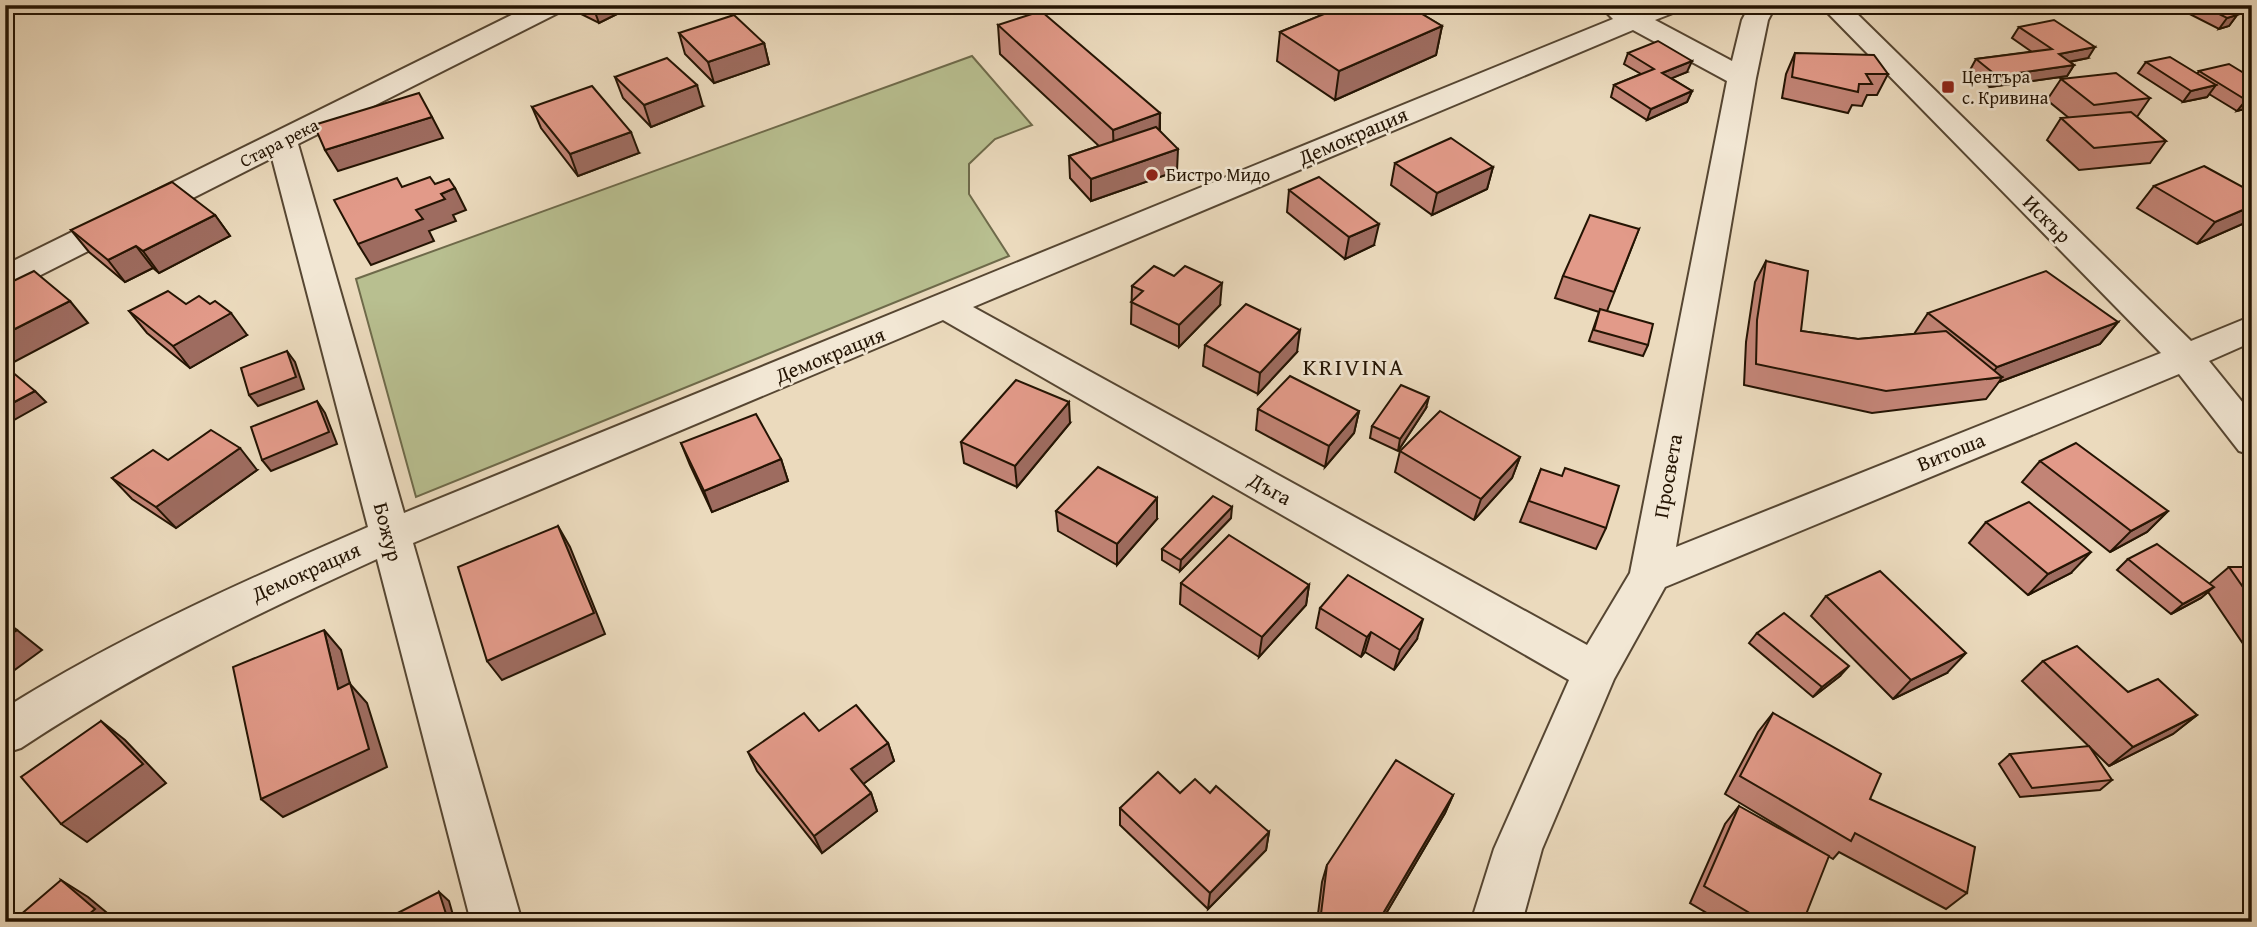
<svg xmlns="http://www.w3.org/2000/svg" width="2257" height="927" font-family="'Gentium Book Plus',serif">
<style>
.green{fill:#b8bf90;stroke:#6e6a4a;stroke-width:2}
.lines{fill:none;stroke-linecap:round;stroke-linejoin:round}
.minor-casing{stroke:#564632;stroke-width:4}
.minor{fill:#f2e7d4;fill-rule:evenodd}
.wall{fill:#c28476;stroke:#241403;stroke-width:2}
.shaded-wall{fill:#9e6c60;stroke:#241403;stroke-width:2}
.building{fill:#e29a89;stroke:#241403;stroke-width:2}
.poi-dot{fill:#8f2418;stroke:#f2e7d4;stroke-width:2.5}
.labels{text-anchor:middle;stroke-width:5;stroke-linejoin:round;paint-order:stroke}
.far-poi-label{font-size:18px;fill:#241403;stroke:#f2e7d4;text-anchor:start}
.far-street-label{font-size:18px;fill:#241403;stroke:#f2e7d4}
.street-label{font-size:21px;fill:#241403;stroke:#f2e7d4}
.quarter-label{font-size:24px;letter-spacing:2px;fill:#241403;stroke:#f2e7d4}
</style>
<rect width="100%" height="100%" fill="#ebdabd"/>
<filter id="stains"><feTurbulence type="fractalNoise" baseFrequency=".00286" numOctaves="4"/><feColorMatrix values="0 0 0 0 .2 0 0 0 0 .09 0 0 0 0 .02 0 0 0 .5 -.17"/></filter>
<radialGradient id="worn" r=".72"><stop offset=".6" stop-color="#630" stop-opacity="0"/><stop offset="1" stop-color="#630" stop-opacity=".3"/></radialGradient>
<!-- green -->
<path class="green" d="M972 56 1032 125 995 139 969 164V194L1009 256 416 497 356 279Z"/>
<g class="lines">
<!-- minor casing -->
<g class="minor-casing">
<path id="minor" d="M532 5H566L562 11 298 144 404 513 1613 19 1605 11 1609 5H1627L1635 10 1646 5H1682L1678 11 1655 20 1732 61 1742 20 1750 5H1776L1768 20 1756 78 1676 547 2161 353 1820 5H1848L2191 341 2252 316V342L2209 361 2252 414V455L2239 451 2179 374 1665 587 1614 679 1542 849 1522 922H1471L1494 849 1569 680 943 320 413 543 522 922H471L377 559C254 615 134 673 21 748L5 753V708C120 636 244 581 368 527L272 158 17 287 5 290V265ZM1633 30 1727 81 1630 573 1587 645 973 307Z"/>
</g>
<!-- minor -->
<use href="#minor" class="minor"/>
</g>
<!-- wall -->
<g class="wall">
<path d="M573 5H635L599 23 575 11Z"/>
<path d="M1316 5H1407L1442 26 1436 55 1335 100 1277 61 1280 32 1327 13Z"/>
<path d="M2172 5H2217L2237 15 2229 26 2219 29Z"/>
<path d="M998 25 1160 113V131L1177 171 1091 201 1070 178 1069 156 1099 146 1000 54Z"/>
<path d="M2019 27 2088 58 2070 62 2074 65 2067 76 1990 87 1970 70 1976 59 2032 52 2012 38Z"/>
<path d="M679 33 764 43 769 64 714 83 685 54Z"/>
<path d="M1628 53 1687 72 1671 78 1692 91 1687 102 1647 120 1611 97 1614 85 1641 74 1624 64Z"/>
<path d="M1795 53 1888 74 1877 95H1867L1862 106 1852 105 1848 113 1782 98 1786 74Z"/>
<path d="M2146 62 2197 74 2199 71 2252 78V107L2237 111 2209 94 2207 97 2183 102 2138 73Z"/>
<path d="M615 77 703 106 651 127 623 98Z"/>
<path d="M2061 79 2150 98 2137 117 2166 141 2150 163 2079 170 2047 140 2061 118H2069L2047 100Z"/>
<path d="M532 107 639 153 578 176 541 128Z"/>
<path d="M1395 163 1493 167 1487 189 1432 215 1391 185Z"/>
<path d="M2154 186 2247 222 2197 244 2137 208Z"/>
<path d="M1289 190 1374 245 1345 259 1287 212Z"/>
<path d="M215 215 230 236 159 273 153 268 125 282 89 252 71 230Z"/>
<path d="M1639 229 1607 311 1648 345 1643 356 1589 341 1599 312 1555 298 1563 276Z"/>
<path d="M1766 261 1801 331 1858 339 1914 334 1928 313 2118 322 2100 344 1999 382 1986 399 1872 413 1744 385 1746 342 1755 282Z"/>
<path d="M1132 286 1220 305 1179 347 1131 324Z"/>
<path d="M186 304 247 335 190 368 147 333 129 311Z"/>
<path d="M1205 345 1297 352 1258 394 1203 366Z"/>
<path d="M1426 408 1398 451 1370 438 1372 426Z"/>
<path d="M1258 409 1359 411 1354 433 1325 467 1256 430Z"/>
<path d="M1070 423 1017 487 964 463 961 442Z"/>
<path d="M681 443 781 459 788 481 712 512 690 465Z"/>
<path d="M1400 451 1520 457 1512 478 1474 520 1395 472Z"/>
<path d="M168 460 257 470 176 528 132 499 112 478Z"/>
<path d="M2040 461 2168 511 2147 532 2110 552 2022 482Z"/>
<path d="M1541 469 1606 528 1596 549 1520 522Z"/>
<path d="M1056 511 1157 519 1117 565 1058 531Z"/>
<path d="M1231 518 1180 571 1162 560V549Z"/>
<path d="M1986 522 2071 573 2028 595 1969 543Z"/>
<path d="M2128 559 2209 584 2229 567H2252V657L2208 592 2201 598 2171 614 2117 570Z"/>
<path d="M1181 583 1309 585 1306 605 1259 657 1180 604Z"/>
<path d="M1826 596 1947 673 1893 699 1811 616Z"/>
<path d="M1320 608 1417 639 1394 670 1365 652 1361 657 1316 628Z"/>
<path d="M1757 633 1840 676 1813 697 1749 643Z"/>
<path d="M2043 661 2128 692 2197 715 2173 734 2109 766 2022 681Z"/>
<path d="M1773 713 1870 799 1967 893 1946 909 1839 852 1833 859 1725 794 1758 732Z"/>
<path d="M819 731 888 743 894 761 863 784 871 793 877 811 822 853 757 771 748 752Z"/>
<path d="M2010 754 2112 780 2100 790 2020 797 1999 764Z"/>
<path d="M1180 793H1210L1269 832 1266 850 1208 909 1120 825V808Z"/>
<path d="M1453 795 1445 813 1381 922H1317L1322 882 1327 865Z"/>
<path d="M1739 806 1803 922H1722L1690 903 1725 824Z"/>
</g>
<!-- shaded-wall -->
<g class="shaded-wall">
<path d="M609 5H635L599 23 595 12Z"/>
<path d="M2237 15 2229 26 2219 29 2227 18Z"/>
<path d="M1442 26 1436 55 1335 100 1339 71Z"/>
<path d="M764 43 769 64 714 83 708 62Z"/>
<path d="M2095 47 2088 58 2052 65 2059 54Z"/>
<path d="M1692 61 1687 72 1658 84 1662 73Z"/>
<path d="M2074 65 2067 76 1990 87 1997 76Z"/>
<path d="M697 85 703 106 651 127 644 105Z"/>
<path d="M2216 85 2207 97 2183 102 2191 91Z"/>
<path d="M1692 91 1687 102 1647 120 1651 109Z"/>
<path d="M2252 98V107L2237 111 2246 100Z"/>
<path d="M1160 113 1159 142 1114 159 1113 130Z"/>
<path d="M432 117 443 138 338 171 325 150Z"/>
<path d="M631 132 639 153 578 176 570 154Z"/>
<path d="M1178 149 1177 171 1091 201V179Z"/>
<path d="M1493 167 1487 189 1432 215 1437 193Z"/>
<path d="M455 188 466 210 453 215 456 221 429 231 434 241 371 265 358 244 441 194Z"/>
<path d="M2252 206V216L2247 222 2197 244 2215 222Z"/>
<path d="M215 215 230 236 159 273 143 251Z"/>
<path d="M1379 224 1374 245 1345 259 1349 237Z"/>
<path d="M136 246 153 268 125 282 108 260Z"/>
<path d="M1222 283 1220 305 1179 347V325Z"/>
<path d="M70 301 88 323 14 362 5 354V334Z"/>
<path d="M231 313 247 335 190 368 173 346Z"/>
<path d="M2118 322 2100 344 1999 382 2002 377 1988 379 1997 367Z"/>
<path d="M1300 330 1297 352 1258 394 1260 373Z"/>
<path d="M287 351 295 362 304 389 258 406 249 395Z"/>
<path d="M35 391 46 402 5 425V407Z"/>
<path d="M1429 397 1426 408 1398 451 1400 439Z"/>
<path d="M317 401 325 413 337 444 271 471 262 460Z"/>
<path d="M1069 402 1070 423 1017 487 1015 466Z"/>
<path d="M1359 411 1354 433 1325 467 1329 446Z"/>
<path d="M240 448 257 470 176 528 156 507Z"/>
<path d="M1520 457 1512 478 1474 520 1481 499Z"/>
<path d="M781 459 788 481 712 512 704 491Z"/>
<path d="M1157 498V519L1117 565V544Z"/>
<path d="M1232 507 1231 518 1180 571 1181 560Z"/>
<path d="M2168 511 2147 532 2110 552 2131 531Z"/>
<path d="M558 526 570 547 605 634 502 680 487 661Z"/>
<path d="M2091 552 2071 573 2028 595 2048 574Z"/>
<path d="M1309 585 1306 605 1259 657 1262 637Z"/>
<path d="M2214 587 2201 598 2171 614 2183 604Z"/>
<path d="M1423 619 1417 639 1394 670 1400 650Z"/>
<path d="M17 630 42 650 5 677V638Z"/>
<path d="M324 630 341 650 350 684 367 703 387 767 283 817 261 799 338 689Z"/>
<path d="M1371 632 1365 652 1361 657 1367 637Z"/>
<path d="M1966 653 1947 673 1893 699 1911 680Z"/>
<path d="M1849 666 1840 676 1813 697 1822 687Z"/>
<path d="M2197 715 2173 734 2109 766 2133 747Z"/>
<path d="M101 721 125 740 166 783 87 842 61 824Z"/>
<path d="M888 743 894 761 858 788 851 769Z"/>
<path d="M871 793 877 811 822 853 814 836Z"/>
<path d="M1453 795 1445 813 1381 922H1378Z"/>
<path d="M1269 832 1266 850 1208 909 1210 893Z"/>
<path d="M61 880 88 897 118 922H80Z"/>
<path d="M439 892 449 901 455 922H438Z"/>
<path d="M5 915 12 922H5Z"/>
</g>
<!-- building -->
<g class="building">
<path d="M581 5H609L595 12Z"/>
<path d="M1346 5H1407L1442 26 1339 71 1280 32Z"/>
<path d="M2201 5H2217L2237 15 2227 18Z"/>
<path d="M1041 11 1160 113 1113 130 998 25Z"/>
<path d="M734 15 764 43 708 62 679 33Z"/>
<path d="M2054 20 2095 47 2059 54 2074 65 1997 76 1976 59 2052 49 2019 27Z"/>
<path d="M1658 41 1692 61 1662 73 1692 91 1651 109 1614 85 1654 69 1628 53Z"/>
<path d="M1795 53 1874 55 1888 74H1866L1872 84H1859L1858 92 1792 77Z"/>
<path d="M2170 57 2216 85 2191 91 2146 62Z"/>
<path d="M667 58 697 85 644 105 615 77Z"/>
<path d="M2229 64 2252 78V98L2246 100 2199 71Z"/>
<path d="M2116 73 2150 98 2094 105 2061 79Z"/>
<path d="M592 86 631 132 570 154 532 107Z"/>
<path d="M419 93 432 117 325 150 314 125Z"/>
<path d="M2131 112 2166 141 2094 148 2061 118Z"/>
<path d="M1156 127 1178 149 1091 179 1069 156Z"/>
<path d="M1451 138 1493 167 1437 193 1395 163Z"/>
<path d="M2204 166 2252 192V206L2215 222 2154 186Z"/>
<path d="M430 177 435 184 449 179 455 188 441 194 445 199 416 210 423 219 358 244 334 200 397 178 402 187Z"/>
<path d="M1319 177 1379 224 1349 237 1289 190Z"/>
<path d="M172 182 215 215 143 251 136 246 108 260 71 230Z"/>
<path d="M1590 215 1639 229 1614 292 1563 276Z"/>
<path d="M1766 261 1808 271 1801 331 1858 339 1946 331 2002 377 1886 391 1756 364 1757 320Z"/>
<path d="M1154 266 1174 276 1185 266 1222 283 1179 325 1131 302 1143 291 1132 286Z"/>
<path d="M34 271 70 301 5 334V285Z"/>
<path d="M2046 271 2118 322 1997 367 1928 313Z"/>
<path d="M168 291 186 304 199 296 210 304 215 301 231 313 173 346 129 311Z"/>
<path d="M1246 304 1300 330 1260 373 1205 345Z"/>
<path d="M1600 309 1653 324 1648 345 1594 330Z"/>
<path d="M287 351 296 377 249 395 241 368Z"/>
<path d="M5 366 35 391 5 407Z"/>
<path d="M1290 376 1359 411 1329 446 1258 409Z"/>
<path d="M1016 380 1069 402 1015 466 961 442Z"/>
<path d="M1401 385 1429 397 1400 439 1372 426Z"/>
<path d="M317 401 329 432 262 460 251 427Z"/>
<path d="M1440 411 1520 457 1481 499 1400 451Z"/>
<path d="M756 414 781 459 704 491 681 443Z"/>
<path d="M211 430 240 448 156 507 112 478 153 450 168 460Z"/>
<path d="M2076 443 2168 511 2131 531 2040 461Z"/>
<path d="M1098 467 1157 498 1117 544 1056 511Z"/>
<path d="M1565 468 1619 486 1606 528 1529 501 1541 469 1562 476Z"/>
<path d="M1213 496 1232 507 1181 560 1162 549Z"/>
<path d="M2029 502 2091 552 2048 574 1986 522Z"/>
<path d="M558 526 594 613 487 661 458 567Z"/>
<path d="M1229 535 1309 585 1262 637 1181 583Z"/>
<path d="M2157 544 2214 587 2183 604 2128 559Z"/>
<path d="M2229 567H2252V600Z"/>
<path d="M1880 571 1966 653 1911 680 1826 596Z"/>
<path d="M1348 575 1423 619 1400 650 1371 632 1367 637 1320 608Z"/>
<path d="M1784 613 1849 666 1822 687 1757 633Z"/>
<path d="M5 621 17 630 5 638Z"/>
<path d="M324 630 338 689 350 683 369 749 261 799 233 667Z"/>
<path d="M2077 646 2128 692 2158 679 2197 715 2133 747 2043 661Z"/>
<path d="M856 705 888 743 851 769 871 793 814 836 748 752 804 713 819 731Z"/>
<path d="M1773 713 1881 774 1870 799 1975 847 1967 893 1855 833 1851 841 1740 776Z"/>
<path d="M101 721 143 764 61 824 21 777Z"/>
<path d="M2089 746 2112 780 2032 788 2010 754Z"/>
<path d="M1396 760 1453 795 1378 922 1321 914 1327 865Z"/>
<path d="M1158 772 1180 793 1195 779 1210 793 1216 786 1269 832 1210 893 1120 808Z"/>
<path d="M1739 806 1829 856 1803 922H1765L1704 886Z"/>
<path d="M61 880 95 909 80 922H12Z"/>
<path d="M439 892 447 917 438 922H380Z"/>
</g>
<!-- markers -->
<g class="poi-dot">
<rect x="1941" y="80" width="14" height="14" rx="3.5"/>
<circle cx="1152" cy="175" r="7"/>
</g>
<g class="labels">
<!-- far-poi labels -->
<g class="far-poi-label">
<text x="1962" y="83">Центъра<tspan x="1962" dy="21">с. Кривина</tspan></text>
<text x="1166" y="181">Бистро Мидо</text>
</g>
<!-- far-street labels -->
<g class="far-street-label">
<text transform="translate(279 143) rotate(-27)" y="6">Стара река</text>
</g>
<!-- street labels -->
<g class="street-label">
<text transform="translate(1353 136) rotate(-23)" y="7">Демокрация</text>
<text transform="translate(2047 219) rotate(45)" y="7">Искър</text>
<text transform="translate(830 355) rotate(-22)" y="7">Демокрация</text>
<text transform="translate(1951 452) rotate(-22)" y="7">Витоша</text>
<text transform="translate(1668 476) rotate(-80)" y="7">Просвета</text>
<text transform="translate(1270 489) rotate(29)" y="7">Дъга</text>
<text transform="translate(388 532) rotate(75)" y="7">Божур</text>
<text transform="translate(306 572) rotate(-24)" y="7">Демокрация</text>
</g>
<!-- quarter labels -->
<g class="quarter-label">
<text x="1354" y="375">KRIVINA</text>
</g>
</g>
<!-- margin -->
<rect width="2257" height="927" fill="none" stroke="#ebdabd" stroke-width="28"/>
<rect x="7" y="7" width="2243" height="913" fill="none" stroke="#241403" stroke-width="3.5"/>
<rect x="14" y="14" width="2229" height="899" fill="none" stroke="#241403" stroke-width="2"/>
<rect width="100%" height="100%" filter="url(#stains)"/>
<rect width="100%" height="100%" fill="url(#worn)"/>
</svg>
